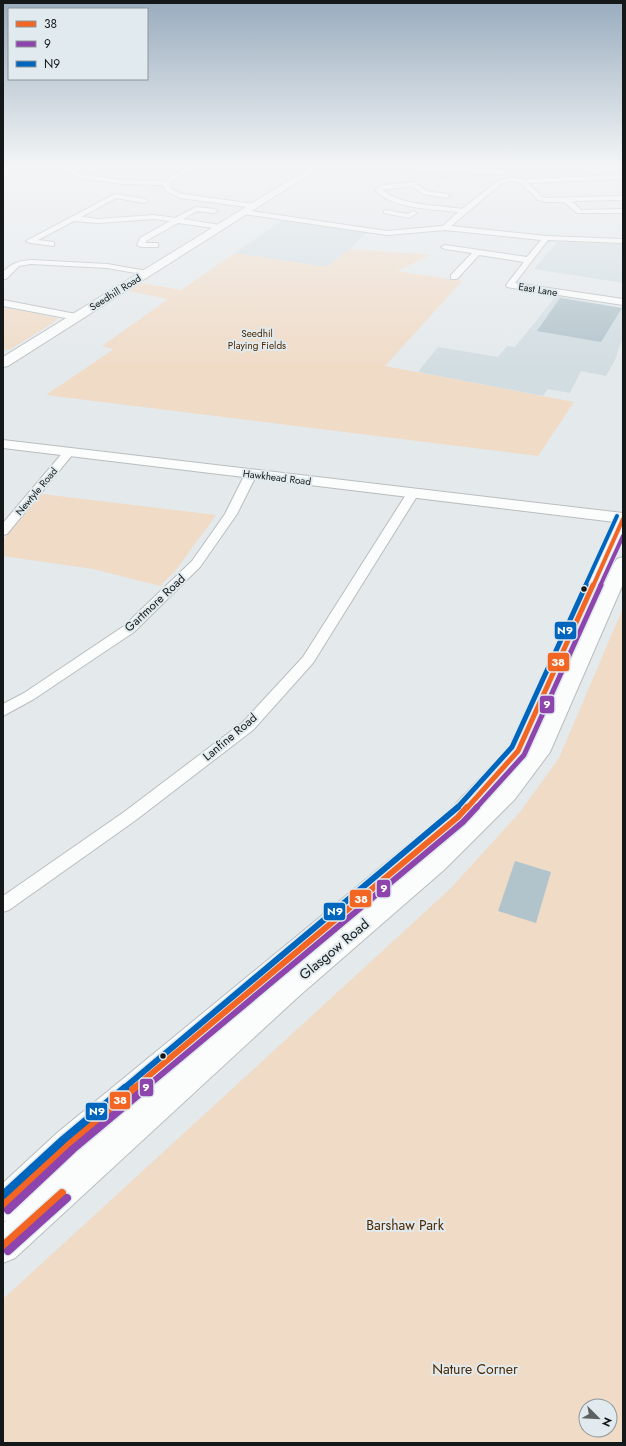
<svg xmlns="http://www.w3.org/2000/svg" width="626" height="1446" font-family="Jost,sans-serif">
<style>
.built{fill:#d2dde2}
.green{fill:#f0dbc7;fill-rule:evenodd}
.building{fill:#b2c4cb}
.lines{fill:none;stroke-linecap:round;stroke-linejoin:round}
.street-casing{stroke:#b9bdbf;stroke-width:2}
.secondary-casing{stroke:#b9bdbf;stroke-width:2}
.primary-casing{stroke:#b9bdbf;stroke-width:2}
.street{fill:#fbfcfc;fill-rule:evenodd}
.secondary{fill:#fbfcfc;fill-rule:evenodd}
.primary{fill:#fbfcfc;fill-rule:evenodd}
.bus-1-far3-casing{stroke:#e1eaee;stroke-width:6}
.bus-1-far2-casing{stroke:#e1eaee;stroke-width:8}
.bus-1-far1-casing{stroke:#e1eaee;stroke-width:9}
.bus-1-casing{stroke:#e1eaee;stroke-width:11}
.bus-2-far3-casing{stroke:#e1eaee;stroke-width:6}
.bus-2-far2-casing{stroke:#e1eaee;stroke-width:8}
.bus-2-far1-casing{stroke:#e1eaee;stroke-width:9}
.bus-2-casing{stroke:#e1eaee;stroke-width:11}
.bus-3-far3-casing{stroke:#e1eaee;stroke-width:6}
.bus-3-far2-casing{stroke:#e1eaee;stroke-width:8}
.bus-3-far1-casing{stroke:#e1eaee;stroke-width:9}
.bus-3-casing{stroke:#e1eaee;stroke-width:11}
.bus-1-far3{stroke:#f26522;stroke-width:4}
.bus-1-far2{stroke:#f26522;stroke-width:5}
.bus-1-far1{stroke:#f26522;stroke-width:6}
.bus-1{stroke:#f26522;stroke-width:8}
.bus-2-far3{stroke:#8e44ad;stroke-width:4}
.bus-2-far2{stroke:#8e44ad;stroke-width:5}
.bus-2-far1{stroke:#8e44ad;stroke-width:6}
.bus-2{stroke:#8e44ad;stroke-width:8}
.bus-3-far3{stroke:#0065bd;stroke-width:4}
.bus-3-far2{stroke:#0065bd;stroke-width:5}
.bus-3-far1{stroke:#0065bd;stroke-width:6}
.bus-3{stroke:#0065bd;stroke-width:8}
.bus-dot{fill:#151819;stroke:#e1eaee;stroke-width:1.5}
.labels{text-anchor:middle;stroke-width:4;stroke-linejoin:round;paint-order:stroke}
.far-street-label{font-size:10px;fill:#151819;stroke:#e1eaee}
.far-park-label{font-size:10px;fill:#4d2901;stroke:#e1eaee}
.street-label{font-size:12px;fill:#151819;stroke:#e1eaee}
.near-street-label{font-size:14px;fill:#151819;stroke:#e1eaee}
.near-park-label{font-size:14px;fill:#4d2901;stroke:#e1eaee}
.line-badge{stroke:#e1eaee;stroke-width:1.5}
.badge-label{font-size:11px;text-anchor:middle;font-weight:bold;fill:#fff}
</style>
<rect width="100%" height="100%" fill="#e4e9eb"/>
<!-- built -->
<g class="built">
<path d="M370 165H436L474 172 461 182 364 168Z"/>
<path d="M282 220 366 233 350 249 326 267 235 253Z"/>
<path d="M557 242 623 244V283L534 269Z"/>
<path d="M556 296 623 308V339L620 345 615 360 606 376 581 371 570 393 548 389 543 396 418 372 438 347 498 357 507 346 515 347Z"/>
</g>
<!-- green -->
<g class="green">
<path d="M350 249 430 255 397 271 462 281 385 366 574 402 538 456 46 395 114 349 102 346 168 299 128 291 141 283 181 290 235 253 326 267Z"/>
<path d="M3 307 57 318V320L11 349 3 350Z"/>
<path d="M42 494 216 515 176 570 160 586 93 569 3 556V540Z"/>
<path d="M623 608V1443H3V1299L451 888 520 812 559 758ZM586 1406H610V1430H586Z"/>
</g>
<!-- building -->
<g class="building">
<path d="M560 298 622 308 601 342 537 331Z"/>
<path d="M515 861 551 872 536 923 498 911Z"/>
</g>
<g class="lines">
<!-- street casing -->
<g class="street-casing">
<g id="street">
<path d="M54 165H60L86 175 122 180 165 181 175 174 199 165H208L179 176 169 184 171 189 182 194 254 204 257 206 254 208 180 198 166 191 163 185 122 184 84 179 56 168Z"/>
<path d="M131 165H138L133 168 131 167Z"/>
<path d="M442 165C457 164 472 170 487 170 493 170 501 169 506 172 498 178 450 171 442 165Z"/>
<path d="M623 175V179L528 183 542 197 546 198 623 196V200L572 201 581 210 623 209V213H577L564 202H546L538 200 521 183 511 181 502 183 451 226 546 236 623 239V243L548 240 515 283 623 299V305L507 287 506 285 524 262 479 255 457 279H451V275L472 253 445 249 441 247 445 245 527 257 541 240 445 230 387 235 244 214 240 212 244 210 387 231 443 226 458 212C433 209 392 209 375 190L383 185 413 182 427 191 447 194 450 196 447 198 423 194 412 186 382 190C402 206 438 205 462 209L498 181 511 177 523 179Z"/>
<path d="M115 194 145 199 148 201 145 203 116 198 81 217 98 219 154 215 175 218 196 207 214 209 218 211 214 213 197 211 183 219 220 225 224 227 220 229 178 223 146 241V243H158V247H141L137 245 140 238 170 221 154 219 98 223 74 221 38 240 54 242V246L30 243 26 241Z"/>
<path d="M386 210 408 214 413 211 417 213 409 218 384 213V211Z"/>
<path d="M31 260 107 264 147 271 151 273 147 275 107 268 31 264 19 266 6 279H3V272C12 263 19 261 31 260Z"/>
<path d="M3 300 76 314 80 317 76 320 3 306Z"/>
<path d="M69 449 73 450 74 452 73 454 7 534 3 535V523L65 450Z"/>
<path d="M251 471 257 474 237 514 200 567 134 632 34 699 3 716V704L24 693 124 626 192 561 225 514 245 474Z"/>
<path d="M413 490 417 491 419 493 313 663 253 730 136 820 9 910 3 912V896L124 812 243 722 303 657 407 493 409 491Z"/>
</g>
</g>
<!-- secondary casing -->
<g class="secondary-casing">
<g id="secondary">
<path d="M314 165H324L8 366 3 367V357Z"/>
<path d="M3 440 623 513V523L3 448Z"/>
</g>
</g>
<!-- primary casing -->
<g class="primary-casing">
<path id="primary" d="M623 514V539L565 670 614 563 617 559 623 557V584L550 752 515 799 445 869 298 997 15 1258 3 1263V1223L7 1220 3 1222V1183L57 1133 449 811 509 747 614 519 617 515Z"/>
</g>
<!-- street -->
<use href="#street" class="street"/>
<!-- secondary -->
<use href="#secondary" class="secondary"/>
<!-- primary -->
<use href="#primary" class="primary"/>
<!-- bus-1-far3 casing -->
<g class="bus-1-far3-casing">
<path id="bus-1-far3" d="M593 586 623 519"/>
</g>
<!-- bus-1-far2 casing -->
<g class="bus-1-far2-casing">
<path id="bus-1-far2" d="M467 808 518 751 593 585"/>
</g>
<!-- bus-1-far1 casing -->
<g class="bus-1-far1-casing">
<path id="bus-1-far1" d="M133 1089 458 817 467 807"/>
</g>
<!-- bus-1 casing -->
<g class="bus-1-casing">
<g id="bus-1">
<path d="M3 1205 68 1144 135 1088"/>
<path d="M3 1246 62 1193"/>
</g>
</g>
<!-- bus-2-far3 casing -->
<g class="bus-2-far3-casing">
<path id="bus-2-far3" d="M600 586 623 536"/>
</g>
<!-- bus-2-far2 casing -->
<g class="bus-2-far2-casing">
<path id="bus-2-far2" d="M476 808 524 755 601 585"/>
</g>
<!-- bus-2-far1 casing -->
<g class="bus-2-far1-casing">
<path id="bus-2-far1" d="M144 1089 463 822 477 807"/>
</g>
<!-- bus-2 casing -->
<g class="bus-2-casing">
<g id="bus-2">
<path d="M8 1210 73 1149 146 1088"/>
<path d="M8 1251 67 1198"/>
</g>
</g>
<!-- bus-3-far3 casing -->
<g class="bus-3-far3-casing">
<path id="bus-3-far3" d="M585 586 617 516"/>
</g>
<!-- bus-3-far2 casing -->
<g class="bus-3-far2-casing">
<path id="bus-3-far2" d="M457 808 512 747 586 585"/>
</g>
<!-- bus-3-far1 casing -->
<g class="bus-3-far1-casing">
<path id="bus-3-far1" d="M123 1089 458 807"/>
</g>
<!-- bus-3 casing -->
<g class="bus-3-casing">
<path id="bus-3" d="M3 1195 64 1139 125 1088"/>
</g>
<!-- bus-1-far3 -->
<use href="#bus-1-far3" class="bus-1-far3"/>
<!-- bus-1-far2 -->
<use href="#bus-1-far2" class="bus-1-far2"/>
<!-- bus-1-far1 -->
<use href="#bus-1-far1" class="bus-1-far1"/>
<!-- bus-1 -->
<use href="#bus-1" class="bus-1"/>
<!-- bus-2-far3 -->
<use href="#bus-2-far3" class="bus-2-far3"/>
<!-- bus-2-far2 -->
<use href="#bus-2-far2" class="bus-2-far2"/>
<!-- bus-2-far1 -->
<use href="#bus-2-far1" class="bus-2-far1"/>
<!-- bus-2 -->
<use href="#bus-2" class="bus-2"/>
<!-- bus-3-far3 -->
<use href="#bus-3-far3" class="bus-3-far3"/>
<!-- bus-3-far2 -->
<use href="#bus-3-far2" class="bus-3-far2"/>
<!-- bus-3-far1 -->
<use href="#bus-3-far1" class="bus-3-far1"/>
<!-- bus-3 -->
<use href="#bus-3" class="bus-3"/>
</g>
<!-- sky -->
<linearGradient id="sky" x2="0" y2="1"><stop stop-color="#99acbe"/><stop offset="0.45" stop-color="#f3f5f6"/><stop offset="1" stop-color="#f3f5f6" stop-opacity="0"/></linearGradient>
<rect width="626" height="367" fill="url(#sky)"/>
<!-- markers -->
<g class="bus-dot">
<circle cx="584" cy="589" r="3.5"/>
<circle cx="163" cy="1056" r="3.5"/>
</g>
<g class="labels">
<!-- far-street labels -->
<g class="far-street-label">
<text transform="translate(538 289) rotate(9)" y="4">East Lane</text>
<text transform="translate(115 292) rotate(-32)" y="4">Seedhill Road</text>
<text transform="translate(277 477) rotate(7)" y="4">Hawkhead Road</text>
<text transform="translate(36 491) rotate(-50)" y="4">Newtyle Road</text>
</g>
<!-- far-park labels -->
<g class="far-park-label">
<text x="257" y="337">Seedhil<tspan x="257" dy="12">Playing Fields</tspan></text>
</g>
<!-- street labels -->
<g class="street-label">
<text transform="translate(155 603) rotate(-43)" y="4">Gartmore Road</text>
<text transform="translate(230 737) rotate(-40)" y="4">Lanfine Road</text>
</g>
<!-- near-street labels -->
<g class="near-street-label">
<text transform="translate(334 949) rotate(-40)" y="5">Glasgow Road</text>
</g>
<!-- near-park labels -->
<g class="near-park-label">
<text x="405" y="1230">Barshaw Park</text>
<text x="475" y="1374">Nature Corner</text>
</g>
</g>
<g class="line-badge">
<rect x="554" y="621" width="23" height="19" rx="4" fill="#0065bd"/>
<rect x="547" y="652" width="23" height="20" rx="4" fill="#f26522"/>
<rect x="539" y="695" width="16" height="19" rx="4" fill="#8e44ad"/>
<rect x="376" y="879" width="15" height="19" rx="4" fill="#8e44ad"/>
<rect x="349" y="889" width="23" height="19" rx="4" fill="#f26522"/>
<rect x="323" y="902" width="23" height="19" rx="4" fill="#0065bd"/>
<rect x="139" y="1078" width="15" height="19" rx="4" fill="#8e44ad"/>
<rect x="109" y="1091" width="22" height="19" rx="4" fill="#f26522"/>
<rect x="85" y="1102" width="23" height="19" rx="4" fill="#0065bd"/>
</g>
<g class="badge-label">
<text x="565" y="634">N9</text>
<text x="558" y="666">38</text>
<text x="547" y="708">9</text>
<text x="384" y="892">9</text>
<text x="361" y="903">38</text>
<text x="335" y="915">N9</text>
<text x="146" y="1091">9</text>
<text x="120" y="1104">38</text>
<text x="97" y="1115">N9</text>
</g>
<!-- border -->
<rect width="626" height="1446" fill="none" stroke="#151819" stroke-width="8"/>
<!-- legend -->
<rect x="8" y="8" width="140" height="72" fill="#e1eaee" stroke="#8f9699"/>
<rect x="16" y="21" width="20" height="6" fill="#f26522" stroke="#8f9699"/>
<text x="44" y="28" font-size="12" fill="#151819">38</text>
<rect x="16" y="41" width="20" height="6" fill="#8e44ad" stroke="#8f9699"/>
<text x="44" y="48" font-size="12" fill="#151819">9</text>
<rect x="16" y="61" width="20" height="6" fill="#0065bd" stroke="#8f9699"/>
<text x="44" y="68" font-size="12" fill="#151819">N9</text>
<!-- north arrow -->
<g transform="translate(598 1418) rotate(114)"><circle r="19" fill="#e1eaee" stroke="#8f9699"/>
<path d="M0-3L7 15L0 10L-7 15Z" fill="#5d6162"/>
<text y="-6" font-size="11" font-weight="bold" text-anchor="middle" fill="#151819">N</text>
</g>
</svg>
